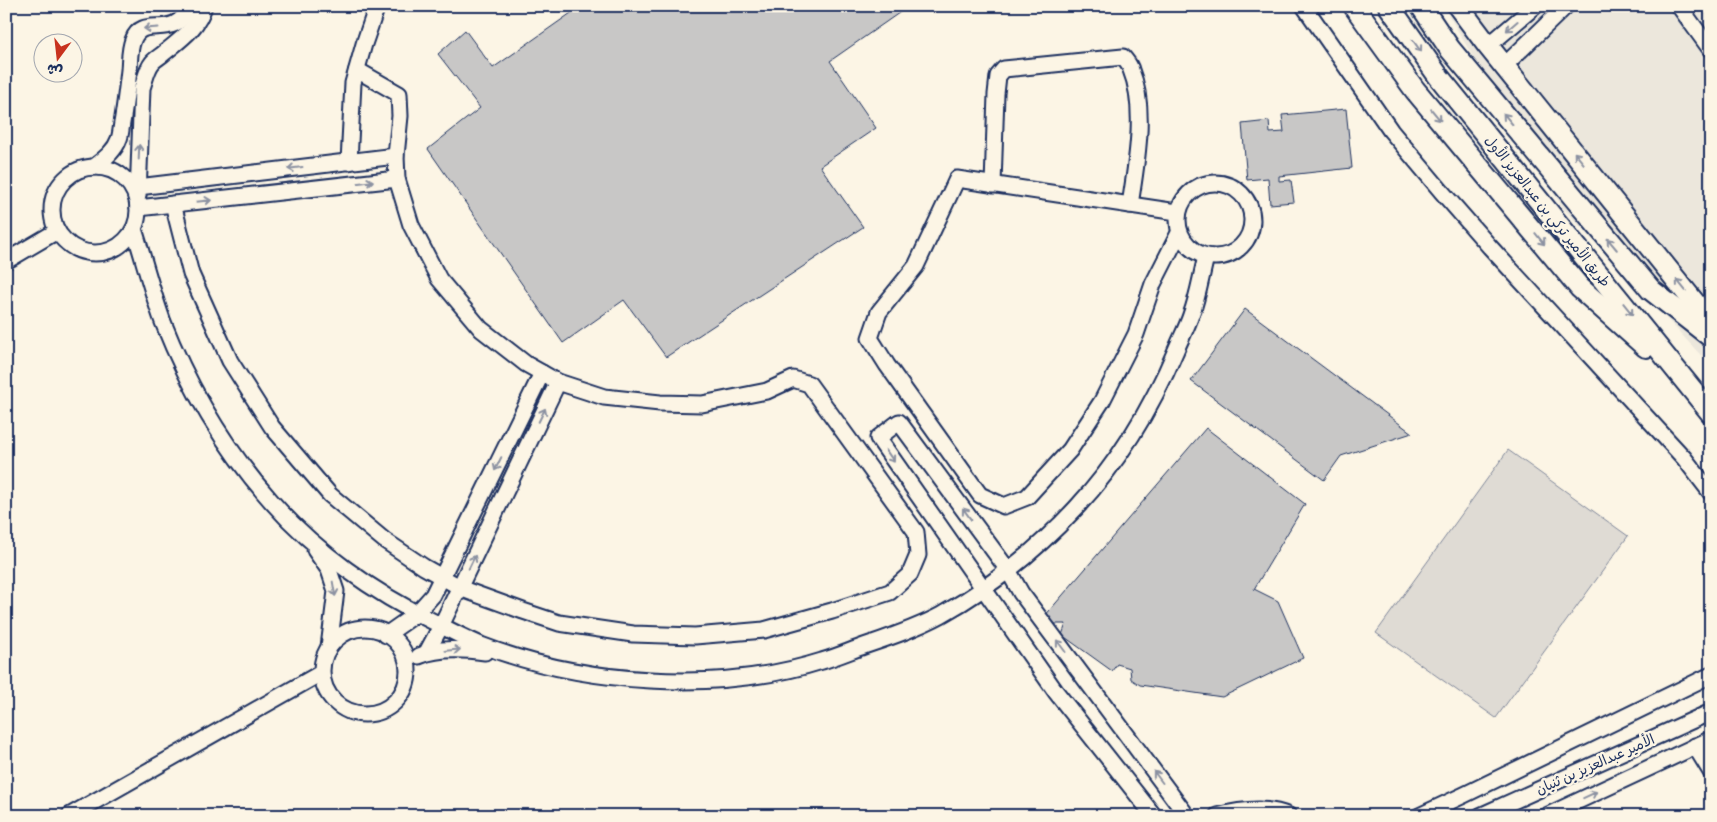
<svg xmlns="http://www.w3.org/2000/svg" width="1717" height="822" font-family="Pangolin,'Playpen Sans Arabic',sans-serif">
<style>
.built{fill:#ece7dc}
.green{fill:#dfdbd4;stroke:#7d8599}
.building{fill:#c8c7c6;stroke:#1b2f5e}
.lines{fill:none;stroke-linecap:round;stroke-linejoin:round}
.minor-casing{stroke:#1b2f5e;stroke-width:19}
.major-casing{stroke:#1b2f5e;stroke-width:24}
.minor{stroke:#fcf5e5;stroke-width:15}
.major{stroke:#fcf5e5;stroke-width:20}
.oneway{stroke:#8c92a2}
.labels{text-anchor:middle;stroke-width:5;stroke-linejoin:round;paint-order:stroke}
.street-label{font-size:14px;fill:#1b2f5e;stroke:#fcf5e5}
</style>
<rect width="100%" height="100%" fill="#fcf5e5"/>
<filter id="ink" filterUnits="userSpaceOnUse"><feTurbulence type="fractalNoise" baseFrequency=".02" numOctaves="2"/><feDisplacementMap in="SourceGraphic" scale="10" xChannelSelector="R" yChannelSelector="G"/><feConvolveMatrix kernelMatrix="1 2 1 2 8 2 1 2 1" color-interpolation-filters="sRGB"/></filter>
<g filter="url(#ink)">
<!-- built -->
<path class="built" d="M1443 6H1711V366L1562 207Z"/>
<!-- green -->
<path class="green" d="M1508 450 1628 536 1496 718 1376 633Z"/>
<!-- building -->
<g class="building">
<path d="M581 6H909L830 61 876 128 820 166 863 227 666 357 624 300 563 343 428 149 480 108 438 54 465 30 493 68Z"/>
<path d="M1346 109 1352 168 1279 176V181L1291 180 1294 202 1270 204 1268 178 1247 180 1242 124 1269 121 1270 133 1284 132 1282 115Z"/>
<path d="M1245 309 1412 433 1341 456 1324 480 1191 381Z"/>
<path d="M1206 428 1305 504 1254 589 1278 601 1303 658 1222 697 1140 685 1131 679 1130 668 1117 664 1112 671 1062 635 1066 624H1053L1044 617Z"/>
</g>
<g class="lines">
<!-- minor casing -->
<g class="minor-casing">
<g id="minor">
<path d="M1304 6 1391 131 1442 192 1490 247 1684 458 1711 493"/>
<path d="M1679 6 1711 50"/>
<path d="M1488 46 1535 6"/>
<path d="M1504 66 1566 6"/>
<path d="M349 162 353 83 364 44 377 6"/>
<path d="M94 167C104 159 115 151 119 139 121 134 121 128 122 123 125 106 127 88 129 70 130 60 129 50 133 40 143 13 174 43 190 6"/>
<circle cx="95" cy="210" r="43"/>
<circle cx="1215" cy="220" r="37"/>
<path d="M993 185 996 94 998 76 1004 69 1123 57C1126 61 1130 65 1131 70 1147 109 1136 165 1130 205"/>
<path d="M138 187 396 156"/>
<path d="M138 196 142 88C145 80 147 69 152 63 155 59 161 56 164 53 181 39 198 28 204 6"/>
<path d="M173 204 191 274 230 361 272 427 330 495 384 540 424 567 465 590 523 611 559 623 633 634 695 636 764 630 832 611 890 592 910 574 918 555 916 532 809 384 793 379 767 391 702 404 660 403 604 397 558 382 526 364 481 329 439 279 411 225 397 179 396 156 400 116 399 94 357 70"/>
<path d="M138 208 397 179"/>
<path d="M1177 212 957 179 916 266 879 312 870 338 887 365 980 495 1004 506 1027 497 1070 450 1102 401 1136 334 1153 284 1179 233"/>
<path d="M134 229C144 260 152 292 163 322 189 388 225 449 272 502 315 551 374 593 434 622 449 630 465 638 481 645 582 684 718 694 822 661 836 657 850 651 864 646 890 637 917 628 941 615 991 587 1037 550 1076 508 1119 462 1152 407 1176 350 1181 338 1187 327 1191 315 1198 297 1201 276 1206 257"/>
<path d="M6 261 57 231"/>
<path d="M315 550 329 570 336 591 329 647"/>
<circle cx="365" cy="671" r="43"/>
<path d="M386 635 416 614 433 595 542 373"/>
<path d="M427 652 441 626 558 382"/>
<path d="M419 656C439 647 464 649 485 652"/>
<path d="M1695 746 1711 772"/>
<path d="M69 816 321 673"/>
<path d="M1154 816 1056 692 878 438 899 422 1008 570 1021 593 1187 816"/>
<path d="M1217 816C1240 810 1267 806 1289 816"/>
<path d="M1419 816 1464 795 1711 675"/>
<path d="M1480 816 1711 712"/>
<path d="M1546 816 1711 739"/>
</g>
</g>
<!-- major casing -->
<g class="major-casing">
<g id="major">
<path d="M1354 6 1415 90 1580 288 1646 347"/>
<path d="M1389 6 1439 77 1711 413"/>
<path d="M1421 6 1450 49 1651 290 1711 337"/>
<path d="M1458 6 1488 46 1711 323"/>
</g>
</g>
<!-- minor -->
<use href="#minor" class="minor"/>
<!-- major -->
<use href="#major" class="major"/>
</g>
<!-- one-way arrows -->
<defs><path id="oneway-shaft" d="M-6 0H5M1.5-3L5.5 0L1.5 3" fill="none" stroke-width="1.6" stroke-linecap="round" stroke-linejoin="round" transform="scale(1.25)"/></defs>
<g class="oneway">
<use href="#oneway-shaft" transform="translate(1512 26) rotate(139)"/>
<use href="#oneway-shaft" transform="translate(151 28) rotate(176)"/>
<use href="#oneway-shaft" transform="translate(1417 46) rotate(54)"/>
<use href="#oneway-shaft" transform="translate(1436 115) rotate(50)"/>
<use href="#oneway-shaft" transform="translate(1508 119) rotate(-130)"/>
<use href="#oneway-shaft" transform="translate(139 152) rotate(-88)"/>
<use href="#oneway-shaft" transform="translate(1579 158) rotate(-129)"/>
<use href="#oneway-shaft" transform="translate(295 168) rotate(173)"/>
<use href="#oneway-shaft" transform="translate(366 182) rotate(-7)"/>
<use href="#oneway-shaft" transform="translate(204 201) rotate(-6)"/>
<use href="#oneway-shaft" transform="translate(1540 239) rotate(51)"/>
<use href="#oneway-shaft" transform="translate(1612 244) rotate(-130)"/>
<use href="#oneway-shaft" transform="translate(1681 285) rotate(-129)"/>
<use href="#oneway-shaft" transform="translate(1628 309) rotate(51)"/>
<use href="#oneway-shaft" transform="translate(542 415) rotate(-64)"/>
<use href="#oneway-shaft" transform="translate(890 456) rotate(55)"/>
<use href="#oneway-shaft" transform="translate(498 464) rotate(116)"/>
<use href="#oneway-shaft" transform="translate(967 514) rotate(-126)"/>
<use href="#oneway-shaft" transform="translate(472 562) rotate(-64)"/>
<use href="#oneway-shaft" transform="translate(334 589) rotate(80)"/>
<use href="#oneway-shaft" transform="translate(1061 646) rotate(-127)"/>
<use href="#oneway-shaft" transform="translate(453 650) rotate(-5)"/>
<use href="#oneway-shaft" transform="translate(1158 777) rotate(-127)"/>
<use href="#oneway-shaft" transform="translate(1590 795) rotate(-25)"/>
</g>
</g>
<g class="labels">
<!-- street labels -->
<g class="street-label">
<text transform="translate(1548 211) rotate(51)" y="5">طريق الأمير تركي بن عبدالعزيز الأول</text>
<text transform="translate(1595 764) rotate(-24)" y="5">الأمير عبدالعزيز بن ثنيان</text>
</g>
</g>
<!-- margin -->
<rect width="1717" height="822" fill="none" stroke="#fcf5e5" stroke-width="25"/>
<rect x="12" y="12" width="1692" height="797" fill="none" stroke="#1b2f5e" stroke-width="2" filter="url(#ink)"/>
<!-- north arrow -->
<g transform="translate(58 58) rotate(195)"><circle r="24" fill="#fcf5e5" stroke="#a2a6af"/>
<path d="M0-4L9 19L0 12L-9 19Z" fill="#c8321e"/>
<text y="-8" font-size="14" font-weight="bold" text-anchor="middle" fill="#1b2f5e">ش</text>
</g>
</svg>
